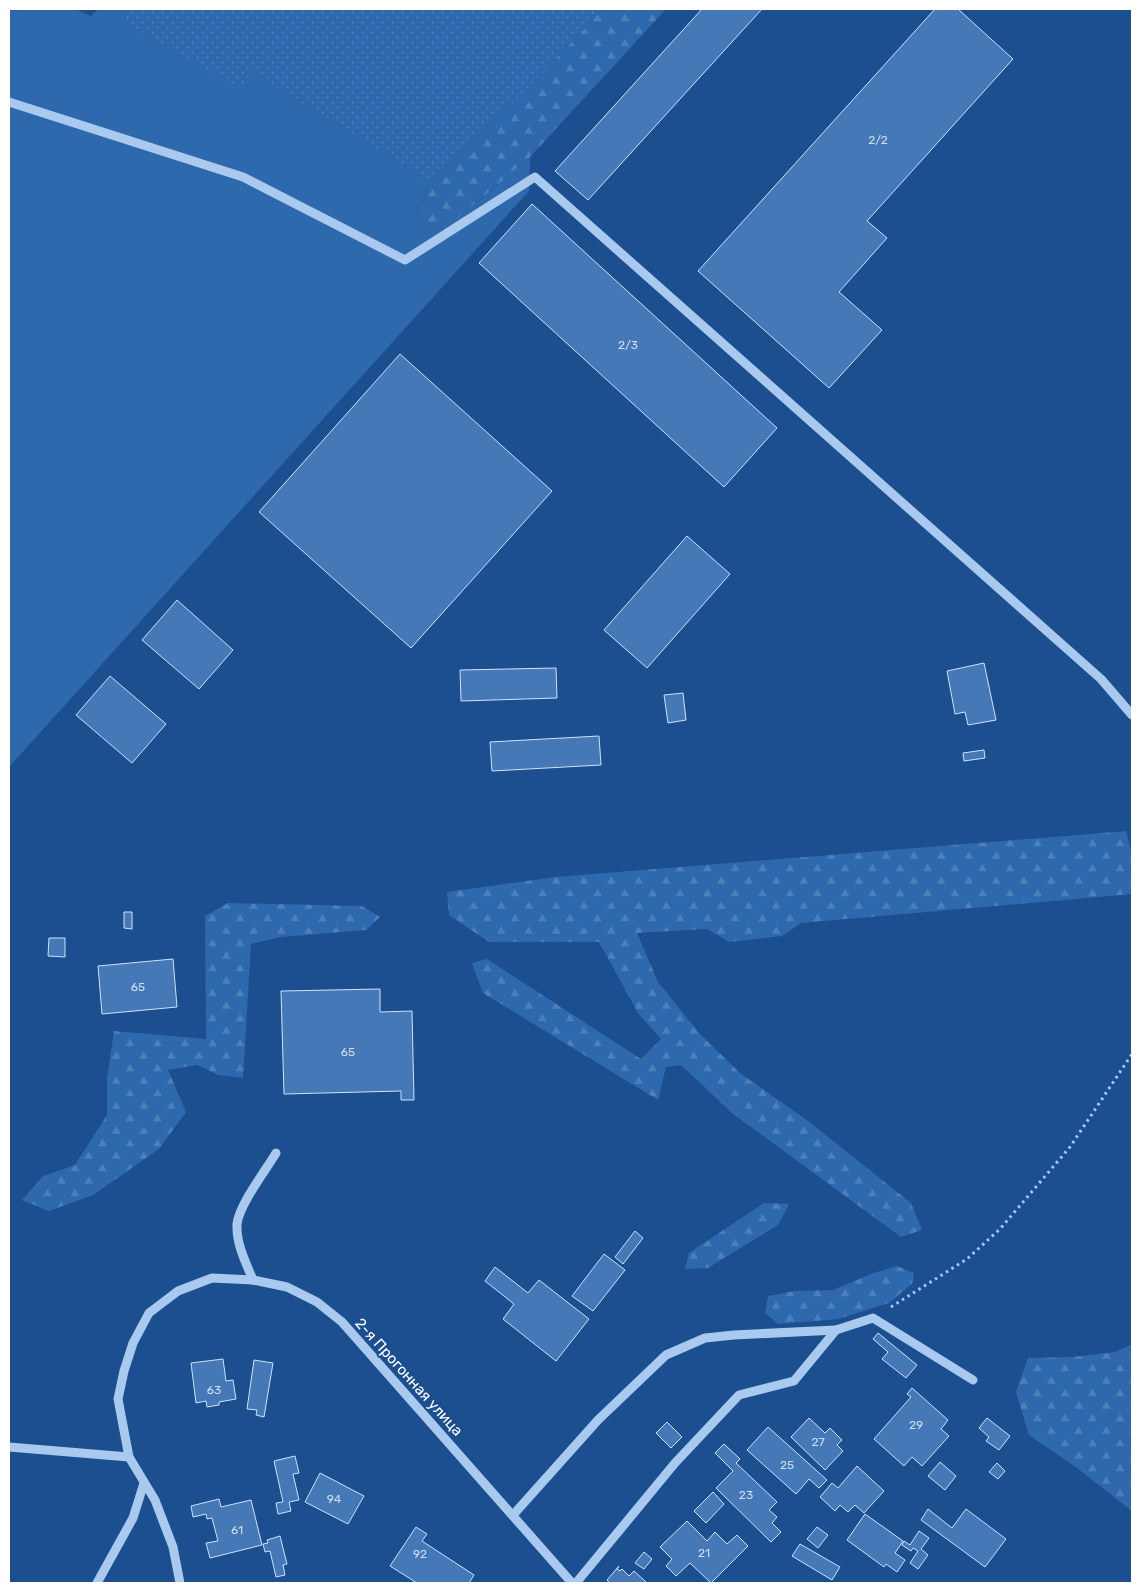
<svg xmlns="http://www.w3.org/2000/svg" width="1141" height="1592" font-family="Rubik,sans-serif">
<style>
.green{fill:#2e69ad}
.forest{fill:url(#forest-firs)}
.garden{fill:url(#garden-dots)}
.building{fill:#4478b7;stroke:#cfe3fa}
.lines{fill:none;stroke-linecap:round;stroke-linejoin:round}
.path{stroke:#a9c9ee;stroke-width:3;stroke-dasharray:2.5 4;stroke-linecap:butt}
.minor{stroke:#a9c9ee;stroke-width:9}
.labels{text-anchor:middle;stroke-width:4;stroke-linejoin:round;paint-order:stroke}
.number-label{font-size:12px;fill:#d0dded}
.street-label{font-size:15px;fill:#fff;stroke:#1b4f8f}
</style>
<defs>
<pattern id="forest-firs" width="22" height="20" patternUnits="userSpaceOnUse" patternTransform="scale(1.25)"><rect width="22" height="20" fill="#2e69ad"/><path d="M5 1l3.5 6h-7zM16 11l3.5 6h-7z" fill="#4d80b9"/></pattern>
<pattern id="garden-dots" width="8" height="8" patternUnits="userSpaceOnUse" patternTransform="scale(1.25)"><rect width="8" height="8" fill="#2e69ad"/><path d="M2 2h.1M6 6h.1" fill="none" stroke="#4d80b9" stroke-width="1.8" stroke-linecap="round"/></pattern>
</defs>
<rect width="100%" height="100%" fill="#1b4f8f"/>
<!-- green -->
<path class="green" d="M9 9H75L91 16 98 9H123L127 24 240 87 251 71 430 181 417 220 445 229 530 157 529 191 9 767Z"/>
<!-- forest -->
<g class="forest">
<path d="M603 9H666L530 157 445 229 417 220 430 181 527 89Z"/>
<path d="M1126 831 1132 854V894L801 923 782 936 729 942 707 929 637 933 658 982 700 1034 740 1073 808 1121 911 1203 922 1230 901 1237 732 1113 681 1065 666 1067 658 1100 483 993 472 963 487 959 641 1059 661 1039 638 1013 599 942H489L449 915 447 892 556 877Z"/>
<path d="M228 903 362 906 380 917 366 930 281 937 251 944 243 1078 218 1075 197 1065 168 1070 186 1112 159 1149 93 1195 49 1211 22 1200 43 1176 75 1165 107 1115V1079L114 1031 206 1039 205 916Z"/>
<path d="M764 1203 789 1204 778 1225 708 1268 685 1269 689 1253Z"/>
<path d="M897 1266 914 1273 912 1284 889 1303 838 1319 778 1324 765 1313 768 1296 794 1291 833 1290 871 1274Z"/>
<path d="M1132 1344V1511L1077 1468 1029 1435 1016 1392 1028 1358 1072 1357 1115 1352Z"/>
</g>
<!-- garden -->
<path class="garden" d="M123 9H603L527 89 430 181 252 72 240 88 127 24Z"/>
<!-- building -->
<g class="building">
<path d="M702 9H762L588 200 555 171Z"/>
<path d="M935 9H958L1013 59 867 221 887 238 839 292 882 330 829 388 698 271Z"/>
<path d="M532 204 777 428 724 487 479 263Z"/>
<path d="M400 354 552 491 411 648 259 512Z"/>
<path d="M687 536 730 574 647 668 604 630Z"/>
<path d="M177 600 233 650 199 689 142 640Z"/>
<path d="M984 663 996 720 968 725 965 712 955 714 947 671Z"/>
<path d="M556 668 557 698 461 701 460 670Z"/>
<path d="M110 676 166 724 132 763 76 715Z"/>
<path d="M683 693 686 720 668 723 664 695Z"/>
<path d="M599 736 601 765 492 771 490 742Z"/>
<path d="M984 750 985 758 964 761 963 753Z"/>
<path d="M124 912H132V929L124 928Z"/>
<path d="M49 938H65V957L48 956Z"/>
<path d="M173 959 177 1007 102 1014 98 966Z"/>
<path d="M380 989V1012L412 1011 414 1100H401V1091L284 1094 281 991Z"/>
<path d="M635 1231 643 1238 623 1264 615 1257Z"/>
<path d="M604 1254 625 1270 593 1311 572 1296Z"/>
<path d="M495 1267 528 1293 539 1280 589 1319 556 1361 503 1319 514 1304 485 1281Z"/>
<path d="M878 1333 917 1365 906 1378 882 1359 888 1352 873 1339Z"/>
<path d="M223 1359 226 1381 233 1380 236 1399 219 1402V1405L207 1407 206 1401 196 1403 191 1363Z"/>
<path d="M254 1360 273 1363 264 1417 256 1415 257 1410 247 1409Z"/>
<path d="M912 1388 948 1420 941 1429 949 1436 922 1466 912 1457 904 1466 874 1439 911 1397 907 1394Z"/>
<path d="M809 1418 825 1433 830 1428 842 1440 837 1445 843 1451 825 1470 791 1437Z"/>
<path d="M987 1418 1010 1436 999 1450 986 1441 989 1437 979 1428Z"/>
<path d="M667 1422 682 1437 671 1448 656 1433Z"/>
<path d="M768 1427 827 1480 819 1488 809 1479 796 1494 747 1450Z"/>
<path d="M724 1444 740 1459 736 1463 777 1502 769 1510 777 1517 772 1523 781 1532 771 1542 716 1488 733 1471 715 1453Z"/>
<path d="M295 1456 299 1473 293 1474 299 1500 289 1502 291 1511 278 1514 276 1503 283 1502 274 1461Z"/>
<path d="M940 1462 956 1476 945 1490 928 1476Z"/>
<path d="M997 1463 1005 1471 998 1479 989 1472Z"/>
<path d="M857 1466 884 1491 864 1513 855 1505 848 1512 840 1505 835 1511 820 1497 832 1483 838 1488Z"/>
<path d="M320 1473 364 1496 348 1524 305 1502Z"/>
<path d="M713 1492 724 1504 706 1523 694 1511Z"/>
<path d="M219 1499 221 1507 251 1500 262 1545 210 1558 206 1543 218 1541 212 1518 207 1519 206 1514 193 1517 191 1506Z"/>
<path d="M928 1509 952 1528 966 1509 1006 1539 985 1567 921 1520Z"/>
<path d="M865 1514 903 1541 895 1553 905 1560 897 1572 886 1564 884 1567 847 1540Z"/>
<path d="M687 1521 707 1541 715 1532 727 1544 737 1535 748 1546 711 1583 690 1563 676 1576 666 1566 672 1559 660 1547Z"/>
<path d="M416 1527 427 1534 422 1541 474 1575 469 1583H417L390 1566Z"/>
<path d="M817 1527 828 1535 818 1548 807 1539Z"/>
<path d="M919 1531 929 1538 921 1549 928 1555 918 1569 910 1563 918 1551 913 1548 911 1551 902 1545 904 1541 910 1545Z"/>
<path d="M280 1536 287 1564 283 1565 285 1575 276 1577 270 1551 265 1552 263 1544 268 1543 267 1540Z"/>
<path d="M800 1544 840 1567 832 1580 792 1556Z"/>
<path d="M644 1552 652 1559 644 1569 635 1563Z"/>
<path d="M619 1566 617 1569 620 1571 622 1569 629 1576 634 1571 647 1583H610L607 1580Z"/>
</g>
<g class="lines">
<!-- path -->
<path class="path" d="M891 1307 967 1259 1000 1229 1070 1147 1132 1054"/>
<!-- minor -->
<g class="minor">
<path d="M9 102 243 177 405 260 535 177 1101 679 1132 715"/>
<path d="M253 1280C246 1263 236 1244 237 1224 239 1205 266 1170 276 1153"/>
<path d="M9 1447 129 1457"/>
<path d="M513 1515 598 1420 666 1355 705 1338 734 1335 836 1330"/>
<path d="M97 1583 133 1518 144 1483"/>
<path d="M180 1583 173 1547 155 1500 129 1457 118 1399 124 1371 133 1343 149 1313 178 1291 212 1278 253 1280 287 1287 317 1302 342 1322 572 1583"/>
<path d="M576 1583 675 1463 739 1395 794 1381 836 1330 873 1318 973 1380"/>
</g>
</g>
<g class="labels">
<!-- number labels -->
<g class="number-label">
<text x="878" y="144">2/2</text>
<text x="628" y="349">2/3</text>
<text x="138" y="991">65</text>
<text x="348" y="1056">65</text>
<text x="214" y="1394">63</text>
<text x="916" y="1429">29</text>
<text x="818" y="1446">27</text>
<text x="787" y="1469">25</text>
<text x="746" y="1499">23</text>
<text x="334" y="1503">94</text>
<text x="237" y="1534">61</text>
<text x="704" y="1557">21</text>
<text x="420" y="1558">92</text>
</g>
<!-- street labels -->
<g class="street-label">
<text transform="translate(409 1377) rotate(48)" y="5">2-я Прогонная улица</text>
</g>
</g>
<!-- border -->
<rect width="1141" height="1592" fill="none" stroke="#ffffff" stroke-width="20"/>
</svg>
